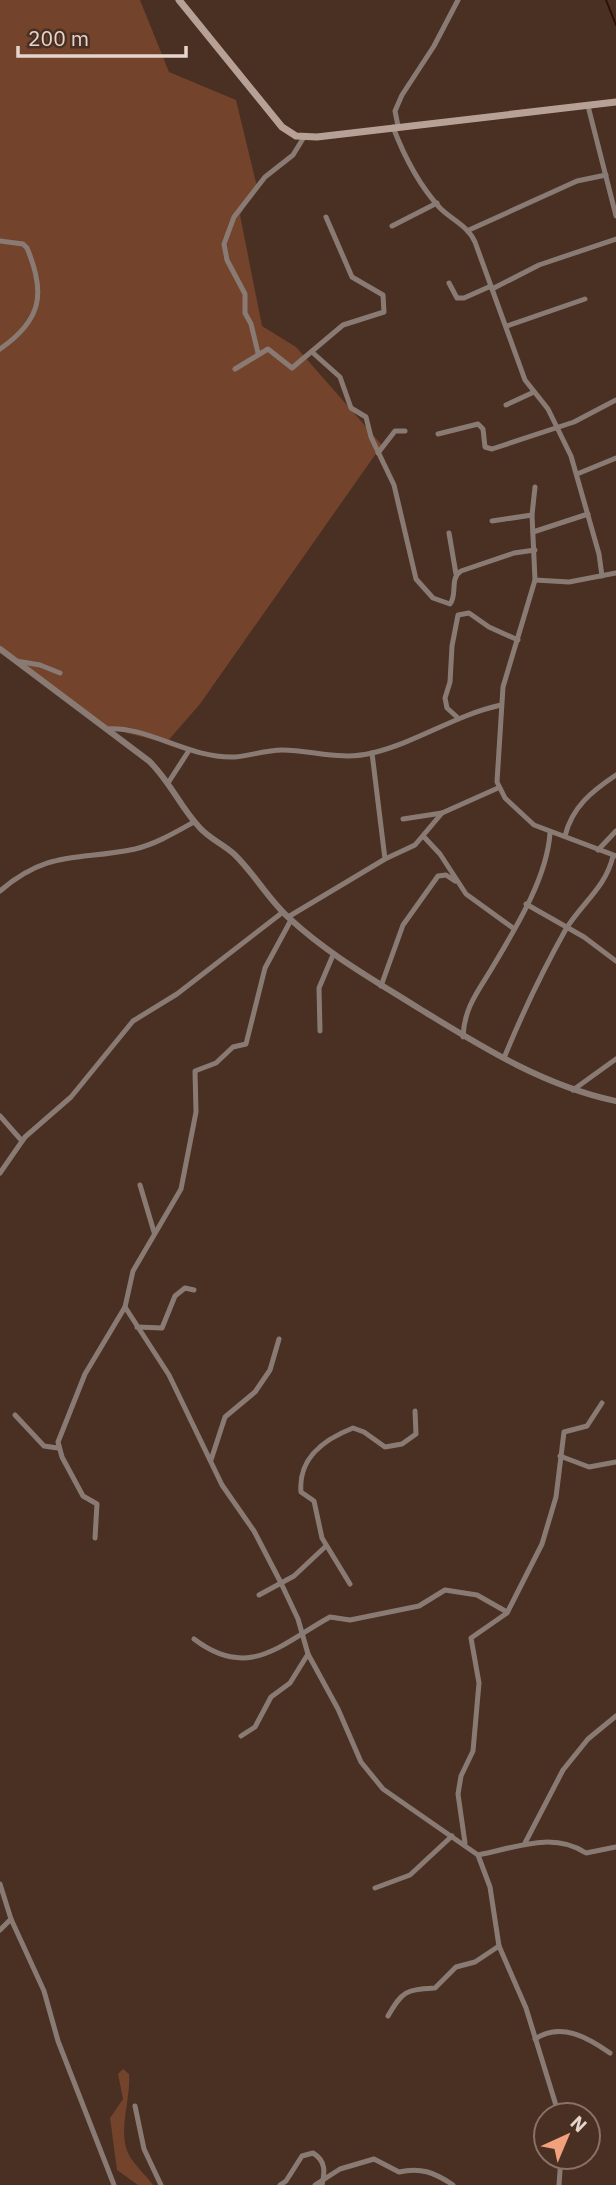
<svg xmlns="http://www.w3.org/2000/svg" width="616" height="2185" font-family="'IBM Plex Sans',sans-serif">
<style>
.green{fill:#73432b}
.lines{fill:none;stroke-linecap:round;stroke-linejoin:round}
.stream{stroke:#321001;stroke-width:2}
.minor{stroke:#897b74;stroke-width:5}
.tertiary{stroke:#897b74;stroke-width:6}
.secondary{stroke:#b7a196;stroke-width:7}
</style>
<rect width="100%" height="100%" fill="#4a2f23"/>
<!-- green -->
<g class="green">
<path d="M0 0H140L169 72 236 100 257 187 240 215 262 326 296 347 382 445 200 704 166 743 107 728 0 648Z"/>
<path d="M123 2069 129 2074C131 2099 118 2130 128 2153 133 2164 146 2175 153 2185H138L117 2170 110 2118 123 2099 118 2074Z"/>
</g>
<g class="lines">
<!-- stream -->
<path class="stream" d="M606 0 616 25"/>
<!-- minor -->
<g class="minor">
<path d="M588 106 616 216"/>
<path d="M398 126 395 111 402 95 434 46 458 0"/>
<path d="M393 127C404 156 419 185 440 208 452 220 468 226 475 242L525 380 548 409 571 456 599 554 602 576"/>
<path d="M392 226 437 203"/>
<path d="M469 230 577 181 606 175"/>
<path d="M0 241 23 244 27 248C46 293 42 320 0 349"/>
<path d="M449 283 457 298H464L491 286"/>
<path d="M492 289 539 265 616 239"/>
<path d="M507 326 585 299"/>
<path d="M312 352 340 377 351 408 366 417 371 437 394 485 416 579 433 598 450 604C458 594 449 579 461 571L514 553 535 550"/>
<path d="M258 353 251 324 245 313V294L227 260 224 244 234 217 265 177 293 155 304 137"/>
<path d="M235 369 268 349 292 368 343 325 384 312 383 295 352 277 326 217"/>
<path d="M506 405 534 392"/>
<path d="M438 434 478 424 483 429 485 447 492 449 574 422 616 400"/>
<path d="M378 453 395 431H405"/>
<path d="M577 474 616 458"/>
<path d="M535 487 532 515 535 580 503 687 497 782 505 798 534 825 616 856"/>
<path d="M492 521 532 515"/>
<path d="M533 532 588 514"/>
<path d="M449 533 456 574"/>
<path d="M535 580 569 582 616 573"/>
<path d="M16 661 40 665 60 673"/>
<path d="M457 717 447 708 445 698 450 682 452 646 458 615 469 613 489 627 518 640"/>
<path d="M106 729C147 725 188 759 235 757 250 756 266 750 282 750 312 750 341 761 372 753 418 742 455 715 501 705"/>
<path d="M372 753 385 859"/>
<path d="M168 783 188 752"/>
<path d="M403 819 442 813 498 788"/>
<path d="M565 836C572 807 592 791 616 775"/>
<path d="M425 838 440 854 466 894 513 928"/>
<path d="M598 850 616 831"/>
<path d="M0 891C49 849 79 861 135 849 156 844 176 832 194 822"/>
<path d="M526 904 584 937 616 961"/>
<path d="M288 917 385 859 415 845 442 813"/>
<path d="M291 920 265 968 246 1044 233 1047 216 1063 195 1071 196 1112 181 1189 133 1271 125 1307 169 1375 222 1485 254 1531 281 1583 298 1619 308 1654 338 1709 361 1762 383 1789 478 1855 490 1887 499 1946 526 2008 559 2115"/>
<path d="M381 986 403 925 438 876 446 875 455 881"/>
<path d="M320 1031 319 988 333 955"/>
<path d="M463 1037C464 1006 480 989 495 963 517 926 547 877 550 833"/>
<path d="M504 1058C522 1014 543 970 566 929 582 903 606 887 613 856"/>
<path d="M573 1090 616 1059"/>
<path d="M0 1116 22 1141"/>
<path d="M0 1173 25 1137 71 1097 133 1021 177 994 283 912"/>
<path d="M140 1185 154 1232"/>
<path d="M137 1327 162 1328 175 1296 185 1288 194 1290"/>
<path d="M15 1415 44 1446 58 1448"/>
<path d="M560 1456 589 1467 616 1462"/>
<path d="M211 1460 225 1417 255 1392 270 1370 279 1339"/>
<path d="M95 1538 97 1504 83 1496 62 1457 58 1442 85 1374 125 1307"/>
<path d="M350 1584 322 1538 314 1501 301 1492C298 1457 325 1439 353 1428L364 1432 385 1447 402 1444 416 1434 415 1411"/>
<path d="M259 1595 294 1576 326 1546"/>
<path d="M194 1639C249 1681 281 1644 330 1617L350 1620 419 1606 445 1590 477 1595 507 1612"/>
<path d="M241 1736 255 1727 271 1697 290 1683 308 1654"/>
<path d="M465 1843 458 1794 461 1776 473 1751 479 1683 471 1638 507 1613 542 1544 556 1497 564 1432 587 1426 602 1403"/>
<path d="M525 1843 563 1770 588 1739 616 1716"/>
<path d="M478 1855C515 1848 552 1831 586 1853L616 1847"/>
<path d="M0 1884 11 1919 44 1991 58 2041 114 2185"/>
<path d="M375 1888 410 1875 452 1836"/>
<path d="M0 1930 11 1919"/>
<path d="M388 2016C403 1990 406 1990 435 1988L456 1967 475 1962 499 1946"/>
<path d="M535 2039C561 2022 587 2037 610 2053"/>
<path d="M135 2106 144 2149 161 2185"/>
<path d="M280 2185 286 2181 302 2156 313 2153C326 2161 325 2172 322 2185"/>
<path d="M315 2185 340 2169 374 2159 399 2172C420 2167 434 2172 453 2185"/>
<path d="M559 2185 561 2157"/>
</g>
<!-- tertiary -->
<path class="tertiary" d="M0 649 149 761C170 781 180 807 200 828 210 839 223 844 234 854 254 873 268 899 289 918 329 955 374 980 420 1009 482 1047 544 1086 616 1101"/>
<!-- secondary -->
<path class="secondary" d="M179 0 282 127 296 136 317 137 616 102"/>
</g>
<!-- north arrow -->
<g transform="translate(567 2136) rotate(44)"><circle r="33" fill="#4a2f23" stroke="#887167" stroke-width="2"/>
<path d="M0-5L12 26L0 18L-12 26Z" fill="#f1a17b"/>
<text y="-10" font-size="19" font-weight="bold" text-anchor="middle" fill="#e6d5cd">N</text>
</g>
<!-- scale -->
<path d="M18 46v10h168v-10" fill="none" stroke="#e6d5cd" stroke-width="3.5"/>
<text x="28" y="46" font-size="21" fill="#e6d5cd" stroke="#4a2f23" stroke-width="5" paint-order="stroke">200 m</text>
</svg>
